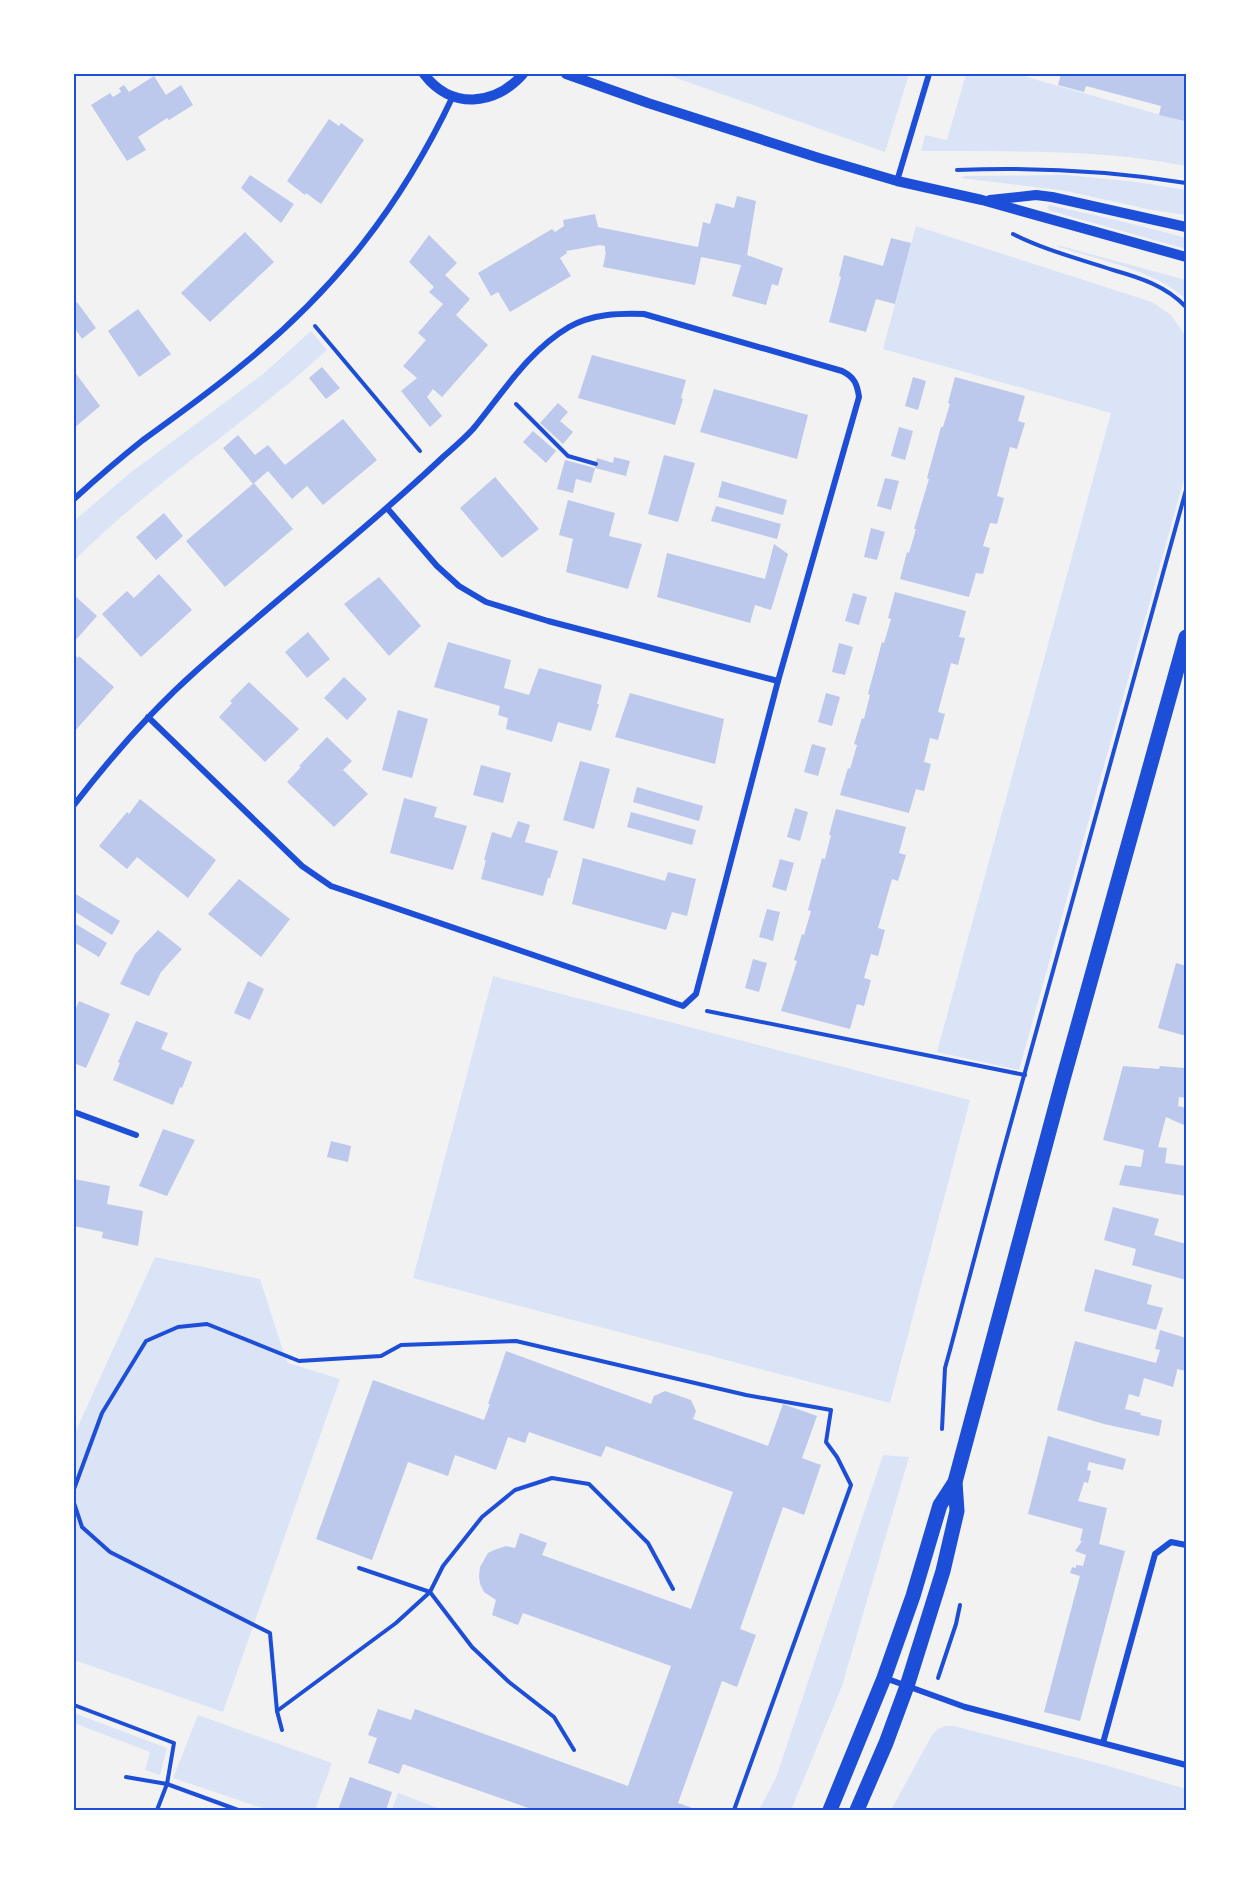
<svg xmlns="http://www.w3.org/2000/svg" width="1260" height="1884" font-family="'Fira Sans',sans-serif">
<style>
.green{fill:#dbe4f7}
.building{fill:#bdc9ec}
.lines{fill:none;stroke-linecap:round;stroke-linejoin:round}
.path{stroke:#1d4ed8;stroke-width:4}
.minor{stroke:#1d4ed8;stroke-width:6}
.tertiary{stroke:#1d4ed8;stroke-width:10}
.primary{stroke:#1d4ed8;stroke-width:15}
.neatline{fill:none;stroke:#1d4ed8;stroke-width:2}
</style>
<rect width="100%" height="100%" fill="#f2f2f2"/>
<!-- green -->
<g class="green">
<path d="M665 74H909L885 152Z"/>
<path d="M966 74H1016L1186 122V166C1099 148 1009 152 921 151L925 135 947 140Z"/>
<path d="M1066 175 1137 182 1186 190V215L1152 210 1066 191 961 178 965 176Z"/>
<path d="M1049 205 1125 222 1186 238V249L1051 211 1047 208Z"/>
<path d="M916 226 1152 302 1171 315 1186 337V472L1019 1070 937 1052 1111 413 883 349Z"/>
<path d="M1057 245 1186 280V299C1156 271 1099 260 1059 247Z"/>
<path d="M311 331 327 350C311 364 295 379 278 392 210 448 136 498 74 561V521L130 473 263 374Z"/>
<path d="M493 976 970 1100 890 1403 413 1278Z"/>
<path d="M155 1257 260 1279 285 1357 288 1363 340 1379 223 1712 74 1660V1435Z"/>
<path d="M883 1455 909 1457 842 1686 791 1810H759L776 1778Z"/>
<path d="M74 1713 167 1748 160 1775 145 1770 150 1752 74 1723Z"/>
<path d="M198 1715 332 1763 315 1810H268L173 1778Z"/>
<path d="M945 1726H954L1105 1765 1186 1789V1810H891L932 1735 938 1729Z"/>
<path d="M398 1793 443 1810H392Z"/>
</g>
<!-- building -->
<g class="building">
<path d="M1061 74H1186V114L1184 121 1159 115 1161 106 1086 86 1084 92 1058 85Z"/>
<path d="M154 76 166 95 181 85 193 105 169 120 167 118 138 137 146 150 127 161 91 105 110 93 113 97 121 92 119 88 124 85 129 92Z"/>
<path d="M329 119 339 126 341 123 364 140 321 204 306 193 305 195 287 181Z"/>
<path d="M250 175 294 204 281 223 241 188Z"/>
<path d="M737 196 756 201 747 255 783 268 778 286 772 284 766 305 732 296 741 265 701 257 695 285 603 267 606 252 605 251V246L600 245 566 251 567 253 560 258 571 276 510 312 498 292 491 296 478 273 552 229 555 232 564 226 563 220 595 214 598 227 698 247 703 222 710 224 716 203 734 208Z"/>
<path d="M245 232 274 262 210 322 181 293Z"/>
<path d="M429 235 457 263 445 275 470 299 456 315 488 345 442 397 433 389 427 397 442 416 430 427 401 391 417 378 403 366 426 340 418 333 443 304 429 292 434 287 409 262Z"/>
<path d="M891 238 911 243 895 304 876 299 866 332 829 322 841 277 839 276 844 255 883 266Z"/>
<path d="M77 302 96 328 82 339 74 327V305Z"/>
<path d="M138 309 171 354 139 377 108 331Z"/>
<path d="M592 355 686 380 681 398 683 399 675 425 578 398Z"/>
<path d="M322 367 340 388 326 399 309 378Z"/>
<path d="M74 371 100 406 74 428Z"/>
<path d="M913 377 926 381 918 410 905 406Z"/>
<path d="M955 377 1025 396 1018 421 1025 423 1017 449 1010 447 997 496 1004 498 997 524 990 523 983 546 990 548 983 574 976 573 969 597 900 579 907 552 909 553 916 529H914L929 479 927 478 941 427H943L950 404 948 403Z"/>
<path d="M714 389 808 415 797 459 700 432Z"/>
<path d="M558 403 568 412 560 421 573 432 563 444 540 423Z"/>
<path d="M343 419 377 460 323 505 307 486 292 499 268 471 253 484 223 448 238 435 255 455 268 445 285 465Z"/>
<path d="M899 427 913 431 905 460 891 456Z"/>
<path d="M533 431 556 451 546 463 523 442Z"/>
<path d="M664 455 695 463 678 522 648 514Z"/>
<path d="M614 457 630 461 626 476 595 468 597 458 613 463Z"/>
<path d="M565 460 595 468 591 483 576 479 573 493 557 489Z"/>
<path d="M495 477 539 529 502 558 460 508Z"/>
<path d="M885 478 899 481 891 510 877 506Z"/>
<path d="M722 481 787 500 783 515 718 497Z"/>
<path d="M254 483 293 529 225 587 186 541Z"/>
<path d="M568 500 615 513 609 536 642 544 628 589 566 572 573 539 559 535Z"/>
<path d="M716 506 781 524 777 539 711 521Z"/>
<path d="M164 513 183 536 156 560 136 537Z"/>
<path d="M871 528 885 532 877 560 864 557Z"/>
<path d="M774 544 788 554 771 610 755 605 750 623 657 597 667 553 765 579Z"/>
<path d="M159 574 192 610 141 657 102 614 127 591 134 598Z"/>
<path d="M379 577 421 626 389 656 344 604Z"/>
<path d="M895 592 966 611 959 637 965 638 958 665 951 663 938 712 945 714 938 740 930 738 924 762 931 764 924 791 916 789 909 813 840 795 848 768 850 769 857 745 854 744 862 718 864 719 870 695 868 694 882 642 884 643 891 619 888 618Z"/>
<path d="M853 593 867 597 859 625 845 621Z"/>
<path d="M74 595 97 616 74 642Z"/>
<path d="M308 632 330 659 307 678 285 652Z"/>
<path d="M448 642 511 660 504 688 529 695 539 668 602 685 597 704H599L591 731 558 722 552 742 506 729 508 718 498 715 500 706 434 687Z"/>
<path d="M839 643 853 647 845 675 832 672Z"/>
<path d="M74 654 78 658 79 656 114 687 74 732Z"/>
<path d="M344 677 367 699 347 720 324 698Z"/>
<path d="M249 682 299 729 265 762 219 717 232 703 230 701Z"/>
<path d="M630 693 724 719 715 764 615 737Z"/>
<path d="M826 693 840 697 832 726 818 722Z"/>
<path d="M398 710 428 719 412 778 382 770Z"/>
<path d="M327 737 352 761 343 770 368 794 334 827 287 782 301 767 299 766Z"/>
<path d="M812 744 826 748 818 776 804 772Z"/>
<path d="M580 761 610 769 594 829 563 820Z"/>
<path d="M481 765 511 773 503 803 473 795Z"/>
<path d="M637 787 703 806 699 821 633 802Z"/>
<path d="M404 798 437 807 434 817 467 826 453 870 390 853Z"/>
<path d="M140 799 216 860 188 898 137 857 127 869 99 846 127 812 129 814Z"/>
<path d="M795 808 808 812 800 841 787 837Z"/>
<path d="M836 809 906 827 899 853 906 855 898 881 892 879 878 928 885 930 878 956 871 954 864 978 871 980 864 1006 857 1004 850 1029 781 1011 797 961 794 960 802 934 804 935 811 911 808 910 822 858 825 859 831 835H829Z"/>
<path d="M631 812 696 830 692 845 627 827Z"/>
<path d="M518 821 530 825 525 842 558 851 550 878H548L543 896 481 879 486 860H484L492 832 511 838Z"/>
<path d="M583 858 665 881 668 872 696 879 687 916 672 912 666 930 572 904Z"/>
<path d="M780 859 794 863 786 891 772 887Z"/>
<path d="M239 879 290 919 261 957 208 914Z"/>
<path d="M74 893 120 921 112 935 74 911Z"/>
<path d="M767 909 780 912 773 941 759 937Z"/>
<path d="M74 923 107 943 99 957 74 942Z"/>
<path d="M158 930 182 949 161 972 149 996 120 984 135 954Z"/>
<path d="M753 959 767 963 759 992 745 988Z"/>
<path d="M1176 963 1186 966V1036L1158 1028Z"/>
<path d="M248 981 264 989 250 1020 234 1013Z"/>
<path d="M79 1001 110 1014 86 1068 74 1063V1013Z"/>
<path d="M136 1021 168 1033 161 1049 192 1062 182 1088 180 1087 173 1105 113 1080 120 1063 118 1062Z"/>
<path d="M1184 1063H1186V1098L1179 1097 1178 1106 1186 1108V1126L1166 1117 1158 1147 1167 1148 1165 1163 1186 1166V1196L1119 1185 1125 1165 1141 1167 1144 1150 1103 1140 1123 1066 1159 1069 1160 1066 1184 1068Z"/>
<path d="M163 1129 195 1140 167 1196 139 1186Z"/>
<path d="M331 1141 351 1146 348 1162 327 1157Z"/>
<path d="M74 1179 110 1186 107 1204 143 1211 138 1246 102 1238 103 1232 74 1226Z"/>
<path d="M1113 1207 1159 1219 1154 1235 1186 1244V1280L1132 1265 1136 1249 1104 1240Z"/>
<path d="M1095 1269 1152 1285 1147 1304 1163 1308 1156 1330 1084 1311Z"/>
<path d="M1160 1330 1186 1338V1371L1177 1369V1371L1173 1387 1144 1378 1139 1397 1129 1394 1125 1409 1141 1413 1140 1415 1162 1420 1159 1436 1104 1424 1057 1410 1075 1341 1156 1363 1160 1350 1155 1349Z"/>
<path d="M506 1351 651 1404 654 1396 665 1391 691 1400 696 1411 693 1419 768 1446 783 1404 817 1416 802 1458 821 1465 804 1515 783 1507 740 1629 756 1635 737 1687 722 1681 678 1803 698 1810H534L403 1764 399 1774 368 1763 377 1738 368 1735 378 1709 411 1720 415 1709 628 1786 671 1666 523 1613 518 1625 492 1615 496 1600 484 1592 480 1584 479 1576 480 1567 488 1553 494 1550 506 1546 515 1548 520 1533 547 1543 542 1555 691 1609 733 1492 606 1446 601 1457 529 1432 525 1443 508 1437 496 1470 455 1455 448 1476 408 1462 372 1560 316 1539 373 1380 484 1420 490 1404H488Z"/>
<path d="M1048 1436 1126 1459 1123 1470 1089 1462 1087 1470 1091 1471 1088 1483 1084 1482 1078 1501 1107 1508 1099 1544 1125 1551 1080 1721 1044 1712 1080 1576 1070 1573 1072 1567 1076 1568V1565L1083 1566 1086 1555 1075 1551 1082 1541H1080L1083 1529 1028 1514Z"/>
<path d="M350 1777 392 1792 386 1810H338Z"/>
</g>
<g class="lines">
<!-- path -->
<g class="path">
<path d="M957 170C1034 167 1111 171 1186 183"/>
<path d="M1013 234C1044 250 1080 259 1113 270 1141 278 1166 286 1186 307"/>
<path d="M315 326 420 451"/>
<path d="M516 404 568 456 596 464"/>
<path d="M707 1011 1025 1075"/>
<path d="M942 1429 945 1368 950 1350 999 1166 1186 490"/>
<path d="M74 1489 102 1413 146 1341 178 1327 207 1324 299 1361 381 1356 401 1345 516 1341 746 1395 831 1410 826 1442 837 1457 851 1485 734 1810"/>
<path d="M74 1503 82 1527 110 1552 270 1633 277 1711 282 1730"/>
<path d="M938 1678 956 1624 960 1605"/>
<path d="M74 1705 174 1743 167 1784 126 1777"/>
<path d="M277 1711 396 1623 430 1592 359 1568"/>
<path d="M574 1750 554 1717 509 1682 472 1647 430 1592 443 1566 482 1517 515 1490 552 1478 589 1484 648 1543 673 1589"/>
<path d="M157 1810 167 1784 238 1810"/>
</g>
<!-- minor -->
<g class="minor">
<path d="M897 181 929 74"/>
<path d="M74 499C96 479 119 459 143 440 176 416 210 392 241 366 335 290 401 206 453 96"/>
<path d="M387 508 437 566 459 586 486 602 548 621 778 681"/>
<path d="M74 805C111 757 151 711 196 671 277 598 364 532 443 457 453 448 464 439 473 429 502 394 528 351 569 327 592 314 619 313 644 314L842 371C854 377 857 383 859 397L778 681 696 994 683 1006 331 886 302 866 148 717"/>
<path d="M74 1112 136 1135"/>
<path d="M885 1678 965 1707 1186 1765"/>
<path d="M1103 1743 1155 1554 1171 1542 1186 1545"/>
</g>
<!-- tertiary -->
<g class="tertiary">
<path d="M424 74C451 110 495 106 523 74"/>
<path d="M566 74 648 103 819 158 897 181 982 200 1186 257"/>
<path d="M990 200 1036 195 1052 197 1186 227"/>
</g>
<!-- primary -->
<g class="primary">
<path d="M830 1810 884 1678 913 1596 940 1505 955 1482"/>
<path d="M857 1810 886 1743 907 1686 943 1571 957 1511 955 1482 1062 1083 1186 637"/>
</g>
</g>
<!-- border -->
<rect width="1260" height="1884" fill="none" stroke="#ffffff" stroke-width="150"/>
<rect x="75" y="75" width="1110" height="1734" class="neatline"/>
</svg>
